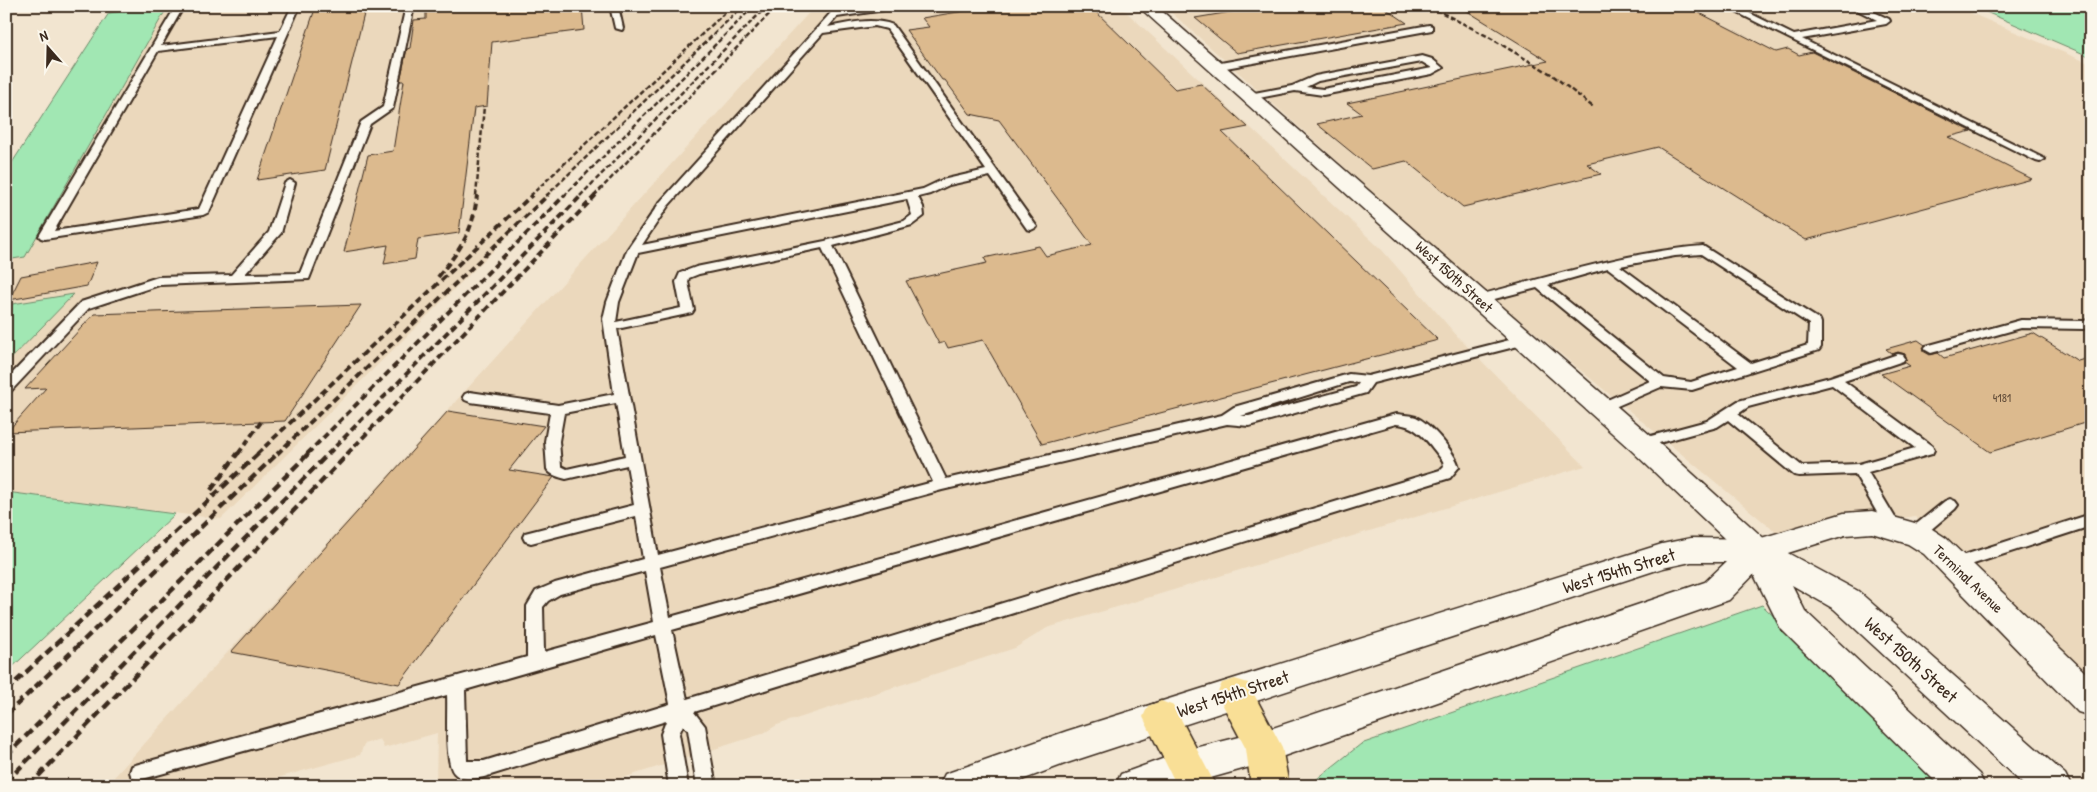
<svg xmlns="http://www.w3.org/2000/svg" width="2097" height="792" font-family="'Patrick Hand',sans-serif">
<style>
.built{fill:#ebd8bc}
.green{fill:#a1e7b3;stroke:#6e8868}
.building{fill:#dcba8e;stroke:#3b2a1e}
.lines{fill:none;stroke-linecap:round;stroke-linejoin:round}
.service-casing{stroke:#3b2a1e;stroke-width:4}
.minor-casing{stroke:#3b2a1e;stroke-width:3}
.secondary-casing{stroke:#3b2a1e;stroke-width:3}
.motorway-casing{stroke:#3b2a1e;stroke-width:3}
.service{fill:#fbf7ec;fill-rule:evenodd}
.minor{fill:#fbf7ec;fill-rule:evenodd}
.secondary{fill:#fbf7ec;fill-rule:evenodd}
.motorway{fill:#f9df96;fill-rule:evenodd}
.rail-far2{stroke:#3b2a1e;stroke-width:2.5;stroke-dasharray:5 2.5;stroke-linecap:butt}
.rail-far1{stroke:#3b2a1e;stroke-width:4;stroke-dasharray:7 4;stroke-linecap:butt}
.rail{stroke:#3b2a1e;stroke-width:4.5;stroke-dasharray:9 4.5;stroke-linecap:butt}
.labels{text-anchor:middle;stroke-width:4;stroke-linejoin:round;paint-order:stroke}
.number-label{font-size:12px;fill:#634e3a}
.street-label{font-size:15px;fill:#3b2a1e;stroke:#fbf7ec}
.near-street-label{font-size:18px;fill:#3b2a1e;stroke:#fbf7ec}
</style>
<rect width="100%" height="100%" fill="#f2e5d0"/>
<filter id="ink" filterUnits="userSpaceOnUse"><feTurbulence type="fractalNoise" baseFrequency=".02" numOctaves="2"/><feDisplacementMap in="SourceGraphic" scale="10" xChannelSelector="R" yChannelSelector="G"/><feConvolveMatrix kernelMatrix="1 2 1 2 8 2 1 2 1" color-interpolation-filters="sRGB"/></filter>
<g filter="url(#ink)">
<!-- built -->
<g class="built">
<path d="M168 6H742L221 519 6 492V364L73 294 6 305 8 287 6 286V260L25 257Z"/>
<path d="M815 6H1120L1382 250 1459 338 1585 466 1047 628 1015 648 777 725 762 734 610 782 597 781 583 786H436L437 733 384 748 380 739 364 744 360 755 248 786H106Z"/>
<path d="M1164 6H1954L2091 64V676L1914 516 1783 538 1457 268Z"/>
</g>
<!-- green -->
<g class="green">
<path d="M157 6H168L25 257 6 260V172L109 13Z"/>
<path d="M1972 6H2091V57Z"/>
<path d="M74 294 6 364V305Z"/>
<path d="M6 492 175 514 6 673Z"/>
<path d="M1762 605 1950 786H1308L1361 744Z"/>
</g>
<!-- building -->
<g class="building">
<path d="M316 6H366L325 170 257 180Z"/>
<path d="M426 6H582L584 30 492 42 487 106 474 108 459 233 418 239 415 259 384 264 388 245 344 252 368 155 393 151 404 81H400L407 49 410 48 414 20 426 19Z"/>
<path d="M994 6H1090L1175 89 1201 84 1248 127 1222 132 1438 340 1042 444 983 340 948 348 945 342 939 344 906 281 987 263 984 258 1039 246 1046 256 1092 245 999 120 970 114 945 80H942L906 30 929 27 922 18Z"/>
<path d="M1266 6H1382L1407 23 1237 53 1195 18Z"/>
<path d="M1459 6H1686L1776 52 1788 49 1799 55 1812 52 1971 131 1948 137 2032 179 1806 240 1658 147 1587 164 1601 174 1463 207 1406 161 1372 169 1317 124 1362 114 1347 103 1548 61Z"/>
<path d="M97 262 87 286 9 300 21 276Z"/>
<path d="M361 305 285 421 7 432 46 388 25 389 94 314Z"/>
<path d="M2033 333 2078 361 2091 357V421L1990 452 1881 374 1910 366 1904 362 1907 359 1905 354 1898 352 1892 354 1886 349 1918 340 1925 345 1923 351 1930 355 1938 353 1944 358Z"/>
<path d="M448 411 544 426 509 470 554 477 399 684 231 652Z"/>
</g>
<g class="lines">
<!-- service casing -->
<g class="service-casing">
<g id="service">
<path d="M176 6H184L161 46 280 31 292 6H300L209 212 203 215 45 239 41 238 39 236ZM278 36 199 209 54 231 158 51Z"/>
<path d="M406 6H414L393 108 370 124 309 279 159 285 89 308 11 391 6 392V380L81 302 158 277 231 275 269 232 285 183 290 180 295 183 281 233 245 274 300 273 361 122 383 107Z"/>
<path d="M610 6H618L623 28 622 30 615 28Z"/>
<path d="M837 6H846L842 11 873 6H895L891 9 837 17 828 27C850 23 872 17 893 25L1037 227 1031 230 1027 229 990 176 949 185 930 194 918 197 923 207 924 216 912 225 833 246 946 479 1222 415 1234 407 1349 374 1368 376 1525 336 1531 340 1530 343 1373 383 1366 393 1249 426 1227 424 942 490 660 567 670 617 1396 414C1403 415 1410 415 1416 417 1430 423 1455 452 1459 467L1450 478 694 712 705 726 716 786H697L688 730 683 725 679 734 688 786H669L661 734 666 721 484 777C474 779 461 781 454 773 444 762 448 711 447 695L139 780 132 778 130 772 132 766 139 764 527 657V606L536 591 555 583 643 559 636 516 531 543 525 541 523 537 525 533 634 505 627 465 566 479C559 477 550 475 547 469L545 441 550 413 470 402 465 400 463 397 465 394 470 392 558 405 614 394 603 319 607 302 627 250 660 202ZM875 26 887 29 986 170 942 180 923 189 642 245 668 206 823 33ZM907 199 912 215 904 221 825 241 696 267 680 273 676 282 681 308 616 322 619 302 638 253ZM822 248 933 482 658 555 617 329 692 313 694 310 688 282 689 278 699 274ZM1349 382 1359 383 1356 387 1249 416H1241ZM616 403 625 456 567 469 561 466 559 441 564 413ZM1396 424C1419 425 1429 444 1443 461L1444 466 1440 470 687 699 672 630ZM645 571 654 622 544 652 543 607 548 601 560 594ZM656 635 670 704 484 761H467L465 690Z"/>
<path d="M1724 6H1735L1794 35 1877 20 1849 6H1861L1889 19 1890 21 1886 24 1802 39 2045 159 2040 162 2036 161Z"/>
<path d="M1429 25 1432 26V30L1215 70 1210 67 1215 64Z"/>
<path d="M1422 56 1432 59 1443 68 1432 74 1323 95 1295 91 1249 100 1244 97 1249 94 1292 86 1315 76ZM1422 62 1432 68 1323 89 1306 87 1318 81Z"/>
<path d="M1703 246 1820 320 1821 323V347L1819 350 1692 390 1661 387 1601 413 1596 411 1594 408 1596 405 1650 381 1537 288 1479 303 1473 299 1475 296C1550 277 1625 252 1703 246ZM1701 254 1809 324 1808 345 1751 363 1620 266 1675 256ZM1608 268 1738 367 1691 382 1664 378 1548 285Z"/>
<path d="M2091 319V327L2084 329 2021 328 1931 353 1924 349 1926 346 2021 320 2084 321Z"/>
<path d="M1898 354 1903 355 1905 358 1903 361 1844 381 1932 446 1934 450 1932 454 1868 472 1900 526 1897 530 1892 532 1887 530 1855 474 1799 476 1794 475 1728 420 1717 427 1641 448 1636 446 1634 443 1636 440 1707 421 1738 401 1830 377ZM1832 385 1915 448 1859 464 1802 466 1738 414 1748 407Z"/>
<path d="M1950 499 1955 501 1958 505 1955 509 1921 538 1915 540 1909 538 1907 534 1909 530 1945 501Z"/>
<path d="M2091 514V526L1955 570 1949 568 1947 564 1949 560Z"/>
</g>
</g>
<!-- minor casing -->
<g class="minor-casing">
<path id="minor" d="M1872 511 1929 527 1946 538 2091 678V716L2078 712 1924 554 1908 544 1872 533 1845 535 1769 559 1729 600 1264 763 1182 786H1115L1121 774 1187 750 1264 731 1705 582 1726 562H1691L1663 568 1067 763 1006 786H939L945 774 1067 731 1662 544 1691 538 1758 539 1844 513Z"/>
</g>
<!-- secondary casing -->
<g class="secondary-casing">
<path id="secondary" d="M1138 6H1156L1651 436 1769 543 1858 591 2065 774 2071 786H2025L1834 609 1792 585 1805 611 1979 774 1985 786H1940L1781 629 1746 559 1631 450Z"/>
</g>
<!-- motorway casing -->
<g class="motorway-casing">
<g id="motorway">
<path d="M1235 679 1248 683 1282 747 1289 786H1251L1246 749 1217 694 1222 683Z"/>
<path d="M1161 701 1174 706 1216 786H1177L1143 717 1148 706Z"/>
</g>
</g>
<!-- service -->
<use href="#service" class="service"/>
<!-- minor -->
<use href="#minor" class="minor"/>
<!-- secondary -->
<use href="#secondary" class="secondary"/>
<!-- motorway -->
<use href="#motorway" class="motorway"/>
<!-- rail-far2 -->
<g class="rail-far2">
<path d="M1429 6 1487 36 1551 74 1593 107"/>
<path d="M476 196 484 106"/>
<path d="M530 196 732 6"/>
<path d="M546 196 743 6"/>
<path d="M564 196 754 6"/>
<path d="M580 196 767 6"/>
<path d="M594 196 777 6"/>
</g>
<!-- rail-far1 -->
<g class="rail-far1">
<path d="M438 277C461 248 473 233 477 195"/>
<path d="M238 454 261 422"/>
<path d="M257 454 532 195"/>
<path d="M277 454 548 195"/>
<path d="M307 454 565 195"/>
<path d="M328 454 582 195"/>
<path d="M347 454 596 195"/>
</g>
<!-- rail -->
<g class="rail">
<path d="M211 490 238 453"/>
<path d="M6 691 259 453"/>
<path d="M6 715 278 453"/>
<path d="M6 756 309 453"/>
<path d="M6 782 329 453"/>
<path d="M29 786 349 453"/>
</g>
</g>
</g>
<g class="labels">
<!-- number labels -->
<g class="number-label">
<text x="2002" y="402">4181</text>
</g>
<!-- street labels -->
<g class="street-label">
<text transform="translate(1454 277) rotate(42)" y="5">West 150th Street</text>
<text transform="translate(1968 579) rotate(44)" y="5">Terminal Avenue</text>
</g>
<!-- near-street labels -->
<g class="near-street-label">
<text transform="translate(1619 571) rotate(-17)" y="6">West 154th Street</text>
<text transform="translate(1911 660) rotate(42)" y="6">West 150th Street</text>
<text transform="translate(1233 694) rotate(-18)" y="6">West 154th Street</text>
</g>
</g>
<!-- margin -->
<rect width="2097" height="792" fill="none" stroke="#fbf7ec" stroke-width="25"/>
<rect x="12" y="12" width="2072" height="767" fill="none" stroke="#3b2a1e" stroke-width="2" filter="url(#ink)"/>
<!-- north arrow -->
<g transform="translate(48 48) rotate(340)" stroke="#fbf7ec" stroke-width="4" paint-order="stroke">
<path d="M0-4L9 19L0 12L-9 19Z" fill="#3b2a1e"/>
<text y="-8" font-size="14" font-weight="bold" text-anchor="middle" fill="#3b2a1e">N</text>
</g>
</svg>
